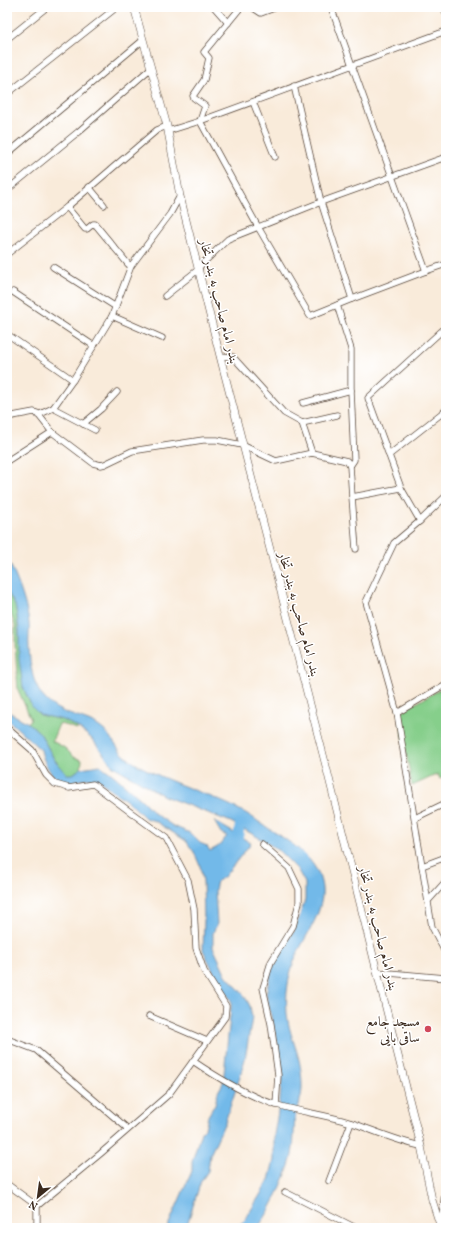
<svg xmlns="http://www.w3.org/2000/svg" width="453" height="1235" font-family="Vollkorn,Amiri,serif">
<style>
.green{fill:#86cf8b;stroke:#607c54}
.water{fill:#72b9e9;stroke:#567284}
.lines{fill:none;stroke-linecap:round;stroke-linejoin:round}
.river{stroke:#72b9e9;stroke-width:10}
.minor-casing{stroke:#58473a;stroke-width:7}
.major-casing{stroke:#58473a;stroke-width:8}
.minor{stroke:#fff;stroke-width:5.5}
.major{stroke:#fff;stroke-width:7}
.poi-dot{fill:#d1495b;stroke:#fff;stroke-width:1.5}
.labels{text-anchor:middle;stroke-width:3;stroke-linejoin:round;paint-order:stroke}
.street-label{font-size:14px;fill:#3b2a1e;stroke:#fff}
.poi-label{font-size:14px;fill:#3b2a1e;stroke:#fff;text-anchor:end}
</style>
<rect width="100%" height="100%" fill="#fff"/>
<filter id="ink" filterUnits="userSpaceOnUse"><feTurbulence type="fractalNoise" baseFrequency=".025" numOctaves="2"/><feDisplacementMap in="SourceGraphic" scale="8" xChannelSelector="R" yChannelSelector="G"/><feConvolveMatrix kernelMatrix="1 2 1 2 8 2 1 2 1" color-interpolation-filters="sRGB"/></filter>
<filter id="wash" filterUnits="userSpaceOnUse"><feTurbulence type="fractalNoise" baseFrequency=".012" numOctaves="4" result="noise"/><feDisplacementMap in="SourceGraphic" scale="16" xChannelSelector="R" yChannelSelector="G"/><feGaussianBlur stdDeviation="0.9" result="paint"/><feColorMatrix in="noise" values="0 0 0 0 0 0 0 0 0 0 0 0 0 0 0 0 0 1.4 0 .05"/><feComposite in="paint" operator="in"/></filter>
<g filter="url(#wash)">
<rect width="100%" height="100%" fill="#f9ebda"/>
<!-- green -->
<g class="green">
<path d="M7 591 15 605 17 615 23 687 32 707 40 715 63 720 77 727V730L69 726 59 724 52 741 65 748 74 757 82 760 81 768 73 774 67 775 54 759 40 733 28 723 31 719 18 690 15 644V626L7 601Z"/>
<path d="M446 686V776L440 779 438 774 412 786 399 713Z"/>
</g>
<!-- water -->
<g class="water">
<path d="M7 558C17 578 26 601 29 623 30 631 28 640 29 648 30 665 33 688 46 700 59 714 80 716 95 724 109 732 112 741 121 752 126 757 132 762 138 765 170 783 207 793 240 810 249 814 257 821 265 826 286 840 315 855 321 882 327 906 309 930 299 950 288 971 284 998 288 1021 291 1038 299 1053 301 1071 302 1080 303 1091 300 1100 300 1105 297 1108 296 1113 293 1126 295 1141 292 1155 288 1174 270 1214 257 1228H236L245 1220 269 1180 274 1160V1135L280 1100 282 1076 279 1052 266 994 273 963 293 932 300 915 305 900V883L297 869 278 850 261 839 231 822 164 796 113 766 91 738 77 727 63 720 40 715 32 707 23 687 19 659V630L17 615 15 605 7 591Z"/>
<path d="M7 711 30 724 40 733 54 759 67 774H73L81 768 100 765 116 777 144 802 154 813 173 826 190 833 200 843 207 846 210 851 219 846 227 836 221 833 214 821 251 843 224 877 217 881 215 890 217 924 213 933V947L226 975 244 995 250 1006 252 1018 245 1059 238 1083 225 1122 210 1155 208 1171 201 1181 186 1228H167L192 1171V1162L201 1132 205 1128 208 1116 215 1104 218 1092 223 1083 231 1008V1000L220 985 203 950 204 920 203 881 200 866 194 852 186 841 155 821 145 818 131 804 101 782C85 774 80 783 67 783 53 783 43 761 41 750L7 719Z"/>
</g>
<g class="lines">
<!-- river -->
<path class="river" d="M235 847 237 844 241 818"/>
</g>
</g>
<g filter="url(#ink)">
<g class="lines">
<!-- minor casing -->
<g class="minor-casing">
<g id="minor">
<path d="M214 7 228 23"/>
<path d="M241 7 204 52 209 58 204 80 193 96 194 98 205 106 200 121 258 227 310 316 352 299 321 202 294 86"/>
<path d="M252 7 261 13 277 7"/>
<path d="M331 7 426 271 446 264"/>
<path d="M7 39 47 7"/>
<path d="M7 94 117 7"/>
<path d="M253 102 275 157"/>
<path d="M168 131 200 121 446 31"/>
<path d="M7 154 142 41"/>
<path d="M89 187 104 205"/>
<path d="M7 190 78 132 151 68"/>
<path d="M67 207 85 229H87L93 224H95L128 264 131 266"/>
<path d="M7 254 67 207 157 130 167 126"/>
<path d="M53 267 116 307"/>
<path d="M199 267 228 239 321 202 446 157"/>
<path d="M13 292 94 346"/>
<path d="M165 296 199 269"/>
<path d="M352 299 426 271"/>
<path d="M337 305 351 349V390L354 460 350 466 352 497 401 488 420 521 394 543 366 602 397 713 432 927 446 954"/>
<path d="M112 316 162 338"/>
<path d="M7 334 73 380"/>
<path d="M220 356 233 357 284 413 302 423 337 415"/>
<path d="M303 403 351 390"/>
<path d="M53 408 95 430"/>
<path d="M38 415 53 408 73 380 112 316 131 266 170 214 180 196"/>
<path d="M7 417 34 412 37 413 52 432 93 463 101 465 105 464 132 451 203 440H217L242 445 276 461 312 453 347 461 350 466"/>
<path d="M302 423 312 453"/>
<path d="M83 424 101 409 117 392"/>
<path d="M389 455 446 410"/>
<path d="M7 461 52 432"/>
<path d="M401 488 368 398 446 327"/>
<path d="M352 497 356 549"/>
<path d="M420 521 446 496"/>
<path d="M397 713 446 684"/>
<path d="M7 728 32 750 46 775 55 784 69 788 93 784 129 811 166 838 188 880 194 909 196 948 204 971 226 1006 225 1017 169 1094 100 1154 37 1206V1223L34 1228"/>
<path d="M415 818 446 803"/>
<path d="M262 844 289 868 299 889V903L293 926 271 962 263 988 271 1024 278 1075 276 1105"/>
<path d="M422 866 446 857"/>
<path d="M428 901 446 881"/>
<path d="M377 972 446 978"/>
<path d="M149 1016 207 1041"/>
<path d="M7 1039 36 1050 128 1129"/>
<path d="M193 1061C218 1078 247 1096 277 1105 301 1112 327 1115 352 1123 375 1131 397 1141 421 1146"/>
<path d="M329 1181 351 1123"/>
<path d="M7 1184 37 1206"/>
<path d="M285 1192 356 1228"/>
<path d="M441 1227 446 1183"/>
</g>
</g>
<!-- major casing -->
<g class="major-casing">
<g id="major">
<path d="M134 7 167 126 180 196 220 356 326 766 388 1016 421 1146 432 1200 441 1228"/>
<path d="M444 7 446 12"/>
</g>
</g>
<!-- minor -->
<use href="#minor" class="minor"/>
<!-- major -->
<use href="#major" class="major"/>
</g>
</g>
<!-- markers -->
<circle class="poi-dot" cx="428" cy="1029" r="4"/>
<g class="labels">
<!-- street labels -->
<g class="street-label">
<text transform="translate(220 301) rotate(76)" y="5">بندر امام صاحب به بندر تخار</text>
<text transform="translate(300 614) rotate(75)" y="5">بندر امام صاحب به بندر تخار</text>
<text transform="translate(379 928) rotate(76)" y="5">بندر امام صاحب به بندر تخار</text>
</g>
<!-- poi labels -->
<g class="poi-label">
<text x="420" y="1026">مسجد جامع<tspan x="420" dy="16">ساقی بایی</tspan></text>
</g>
</g>
<!-- margin -->
<rect width="453" height="1235" fill="none" stroke="#fff" stroke-width="24"/>
<!-- north arrow -->
<g transform="translate(38 1197) rotate(209)" stroke="#ffffff" stroke-width="3" paint-order="stroke">
<path d="M0-3L7 15L0 10L-7 15Z" fill="#3b2a1e"/>
<text y="-6" font-size="11" font-weight="bold" text-anchor="middle" fill="#3b2a1e">N</text>
</g>
</svg>
